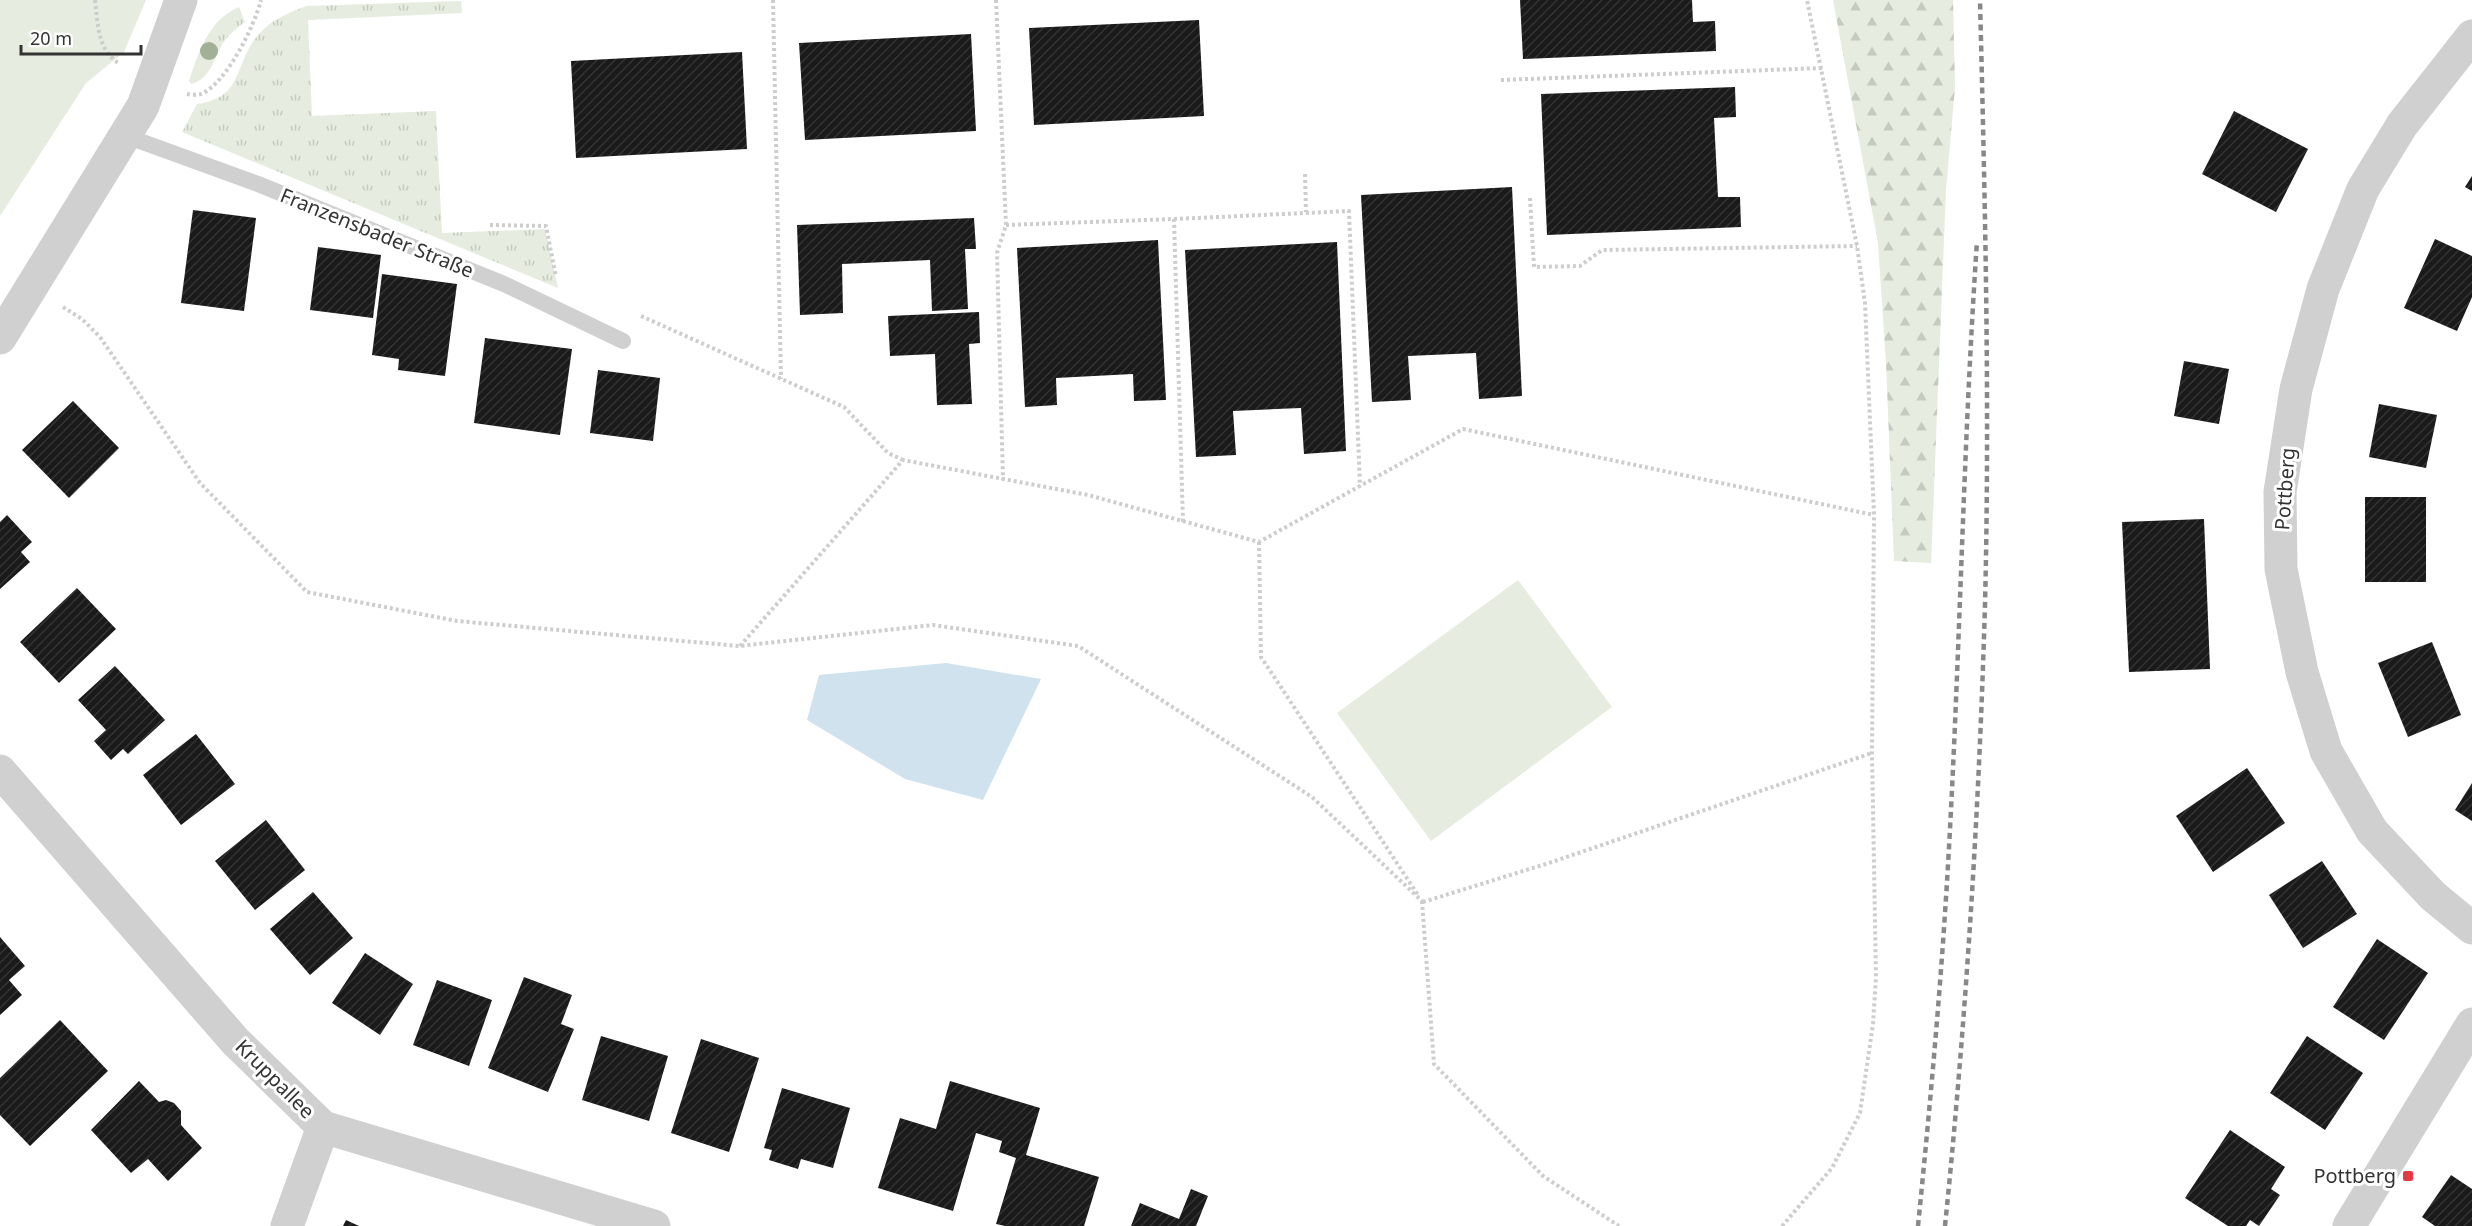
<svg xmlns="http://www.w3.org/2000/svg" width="2472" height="1226" font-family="'Noto Sans',sans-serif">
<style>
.grass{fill:url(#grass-tufts)}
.forest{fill:url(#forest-firs)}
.green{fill:#e6ecdf}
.water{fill:#cfe2ee}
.building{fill:url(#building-hatch)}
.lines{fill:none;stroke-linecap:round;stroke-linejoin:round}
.path{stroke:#cdcdcd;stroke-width:4;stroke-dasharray:3 3;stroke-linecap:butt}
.service{stroke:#d0d0d0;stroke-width:16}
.minor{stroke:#d0d0d0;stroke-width:33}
.rail{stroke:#888;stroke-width:4.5;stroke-dasharray:6 4.5;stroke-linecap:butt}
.tree{fill:#a2b095}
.poi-dot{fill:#e63946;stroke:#fff;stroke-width:2}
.labels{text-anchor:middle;stroke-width:6;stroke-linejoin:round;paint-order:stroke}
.street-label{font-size:20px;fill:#333;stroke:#fff}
.poi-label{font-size:20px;fill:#333;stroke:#fff;text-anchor:end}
</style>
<defs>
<pattern id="grass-tufts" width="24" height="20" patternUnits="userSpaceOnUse" patternTransform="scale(1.5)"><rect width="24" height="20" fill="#e6ecdf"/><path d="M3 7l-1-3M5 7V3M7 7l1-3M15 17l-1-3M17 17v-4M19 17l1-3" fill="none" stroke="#c6cbc0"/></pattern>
<pattern id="forest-firs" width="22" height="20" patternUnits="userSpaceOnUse" patternTransform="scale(1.5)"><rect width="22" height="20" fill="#e6ecdf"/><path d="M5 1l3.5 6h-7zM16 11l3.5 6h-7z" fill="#c6cbc0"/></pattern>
<pattern id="building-hatch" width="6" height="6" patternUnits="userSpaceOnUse" patternTransform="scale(1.5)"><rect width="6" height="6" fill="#1a1a1a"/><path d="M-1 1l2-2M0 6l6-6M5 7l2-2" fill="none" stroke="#333"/></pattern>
</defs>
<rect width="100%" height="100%" fill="#fff"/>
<!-- grass -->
<g class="grass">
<path d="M461 1 462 13 308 20 312 116 436 111 442 233 545 229 558 288 182 132 197 104C245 98 234 61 259 34 271 20 290 12 307 6Z"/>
<path d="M239 7 245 22C237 28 229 34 223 43 214 58 211 79 191 84L189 81C199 52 208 20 239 7Z"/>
</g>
<!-- forest -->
<path class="forest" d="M1833 0H1953L1955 87 1946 190 1931 563 1894 561 1886 363 1878 243Z"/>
<!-- green -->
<g class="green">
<path d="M0 0H146L124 52 86 83 0 216Z"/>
<path d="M1518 580 1612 707 1431 841 1337 713Z"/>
</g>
<!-- water -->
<path class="water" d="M946 663 1041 679 983 800 905 779 807 720 819 675Z"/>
<!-- building -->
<g class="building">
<path d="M1520 0H1692L1693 22 1715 21 1716 51 1523 59Z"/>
<path d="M1199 20 1204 116 1034 125 1029 28Z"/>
<path d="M971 34 976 131 805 140 799 43Z"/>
<path d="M742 52 747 149 576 158 571 61Z"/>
<path d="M1735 87 1736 117 1714 118 1716 158 1718 197H1740L1741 227 1547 235 1541 94Z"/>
<path d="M2234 111 2308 149 2276 212 2202 174Z"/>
<path d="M2472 176V191L2465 187Z"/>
<path d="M1512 187 1522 396 1479 399 1476 353 1408 356 1411 400 1372 402 1361 195Z"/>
<path d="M193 210 256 218 244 311 181 303Z"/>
<path d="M974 218 976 249H965L968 309 932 311 930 260 842 264 843 313 800 315 797 225Z"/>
<path d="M2435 239 2472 256V297L2457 331 2404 308Z"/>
<path d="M1158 240 1166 400 1134 401 1133 374 1094 376 1056 378 1057 405 1025 407 1017 248Z"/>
<path d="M1337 242 1346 451 1304 454 1301 408 1233 411 1236 455 1196 457 1185 250Z"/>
<path d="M318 247 381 255 373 318 310 310Z"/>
<path d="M382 274 457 284 445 376 398 370 399 359 372 355Z"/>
<path d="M979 312 980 343 969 344 972 404 937 405 935 354 890 356 888 316Z"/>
<path d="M485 338 572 349 560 435 474 423Z"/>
<path d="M2184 361 2229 369 2219 424 2174 416Z"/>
<path d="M598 370 660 378 653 441 590 433Z"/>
<path d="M73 401 119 448 69 498 22 450Z"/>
<path d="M2379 404 2437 415 2426 468 2369 457Z"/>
<rect x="2365" y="497" width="61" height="85"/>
<path d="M7 515 32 542 21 552 30 562 0 589V522Z"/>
<path d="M2204 519 2210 669 2129 672 2122 522Z"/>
<path d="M77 588 116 629 59 683 20 642Z"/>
<path d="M2432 642 2461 715 2408 737 2378 663Z"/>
<path d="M115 666 165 720 128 754 123 749 111 760 94 741 106 730 78 700Z"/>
<path d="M196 734 235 784 181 825 143 775Z"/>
<path d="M2247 768 2285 823 2213 872 2176 816Z"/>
<path d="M2472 783V821L2455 810Z"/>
<path d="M266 820 305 870 255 910 215 861Z"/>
<path d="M2322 861 2357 914 2303 948 2269 895Z"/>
<path d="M313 892 353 938 310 975 270 929Z"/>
<path d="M0 937 25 966 9 980 22 995 0 1015Z"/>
<path d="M2377 939 2428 973 2384 1040 2333 1007Z"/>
<path d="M365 953 413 984 380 1035 332 1003Z"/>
<path d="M524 977 572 995 561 1024 574 1029 548 1092 488 1068Z"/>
<path d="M437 980 492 1000 469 1066 413 1045Z"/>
<path d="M60 1020 108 1071 30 1146 0 1115V1078Z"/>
<path d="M601 1036 668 1056 649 1121 582 1100Z"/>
<path d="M2307 1036 2363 1073 2325 1130 2270 1093Z"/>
<path d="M701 1039 759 1058 729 1152 671 1133Z"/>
<path d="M139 1081 159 1102 166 1100 174 1103 181 1111V1125L202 1148 168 1181 148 1159 131 1173 91 1130Z"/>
<path d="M950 1081 1040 1108 1026 1155 1099 1177 1084 1226H1005L996 1224 1016 1158 999 1152 1002 1141 976 1133 953 1211 878 1188 900 1118 936 1129Z"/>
<path d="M782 1088 850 1108 833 1168 801 1159 798 1169 769 1160 772 1150 764 1148Z"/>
<path d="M2230 1130 2285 1167 2271 1189 2280 1195 2259 1226 2250 1220 2246 1226H2228L2185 1198Z"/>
<path d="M2451 1175 2472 1189V1226H2435L2422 1217Z"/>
<path d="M1191 1189 1208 1196 1196 1226H1131L1140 1203 1179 1219Z"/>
<path d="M346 1220 359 1226H343Z"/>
</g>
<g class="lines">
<!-- path -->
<g class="path">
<path d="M95 0C98 24 97 50 120 64"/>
<path d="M773 0 781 379"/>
<path d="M996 0 1006 225 997 253 1003 480"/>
<path d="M1501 80 1823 68"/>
<path d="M187 94C191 95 197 95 201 94 226 84 255 25 261 0"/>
<path d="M1305 174 1306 212"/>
<path d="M1530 198 1534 267 1580 266 1602 250 1857 246"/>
<path d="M1174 219 1349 211 1360 486"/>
<path d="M490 225 546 226 556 277"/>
<path d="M1006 225 1174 219 1183 522"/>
<path d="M63 307 82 319 100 337 200 483 307 592 457 621 739 646 933 625 1078 646 1312 797 1423 902"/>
<path d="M641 316 844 407 888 453 903 460"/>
<path d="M1259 542 1261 657 1418 895"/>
<path d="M740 646 903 460 1088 495 1259 542 1463 429 1874 515"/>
<path d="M1422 901 1434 1064 1543 1176 1619 1226"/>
<path d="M1423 902 1549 863 1872 753"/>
<path d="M1782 1226 1832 1168 1860 1113 1873 1024 1876 977 1872 753 1874 515 1865 303 1857 246 1807 0"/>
</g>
<!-- service -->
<path class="service" d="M126 136 258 184 504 284 623 341"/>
<!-- minor -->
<g class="minor">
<path d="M2472 36 2402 125 2363 189 2323 289 2296 389 2280 492 2281 569 2302 672 2326 751 2372 831 2433 896 2472 928"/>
<path d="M0 338 143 106 181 0"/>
<path d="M0 771 235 1041 323 1127 654 1226"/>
<path d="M287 1226 323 1127"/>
<path d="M2349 1226 2472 1024"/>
</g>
<!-- rail -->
<g class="rail">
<path d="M1918 1226C1930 1106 1941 986 1948 865 1960 657 1963 449 1977 241"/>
<path d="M1945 1226C1966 1019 1979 812 1985 604 1990 403 1985 201 1980 0"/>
</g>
</g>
<!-- trees -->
<circle class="tree" cx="209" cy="51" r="9"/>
<!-- markers -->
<rect class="poi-dot" x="2402" y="1170" width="12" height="12" rx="3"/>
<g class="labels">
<!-- street labels -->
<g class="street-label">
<text transform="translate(377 233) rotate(22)" y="7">Franzensbader Straße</text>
<text transform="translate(2285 489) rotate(-86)" y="7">Pottberg</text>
<text transform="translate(275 1079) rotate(45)" y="7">Kruppallee</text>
</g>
<!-- poi labels -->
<g class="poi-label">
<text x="2396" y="1183">Pottberg</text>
</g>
</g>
<!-- scale -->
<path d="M21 45v9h120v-9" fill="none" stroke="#333333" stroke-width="3"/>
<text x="30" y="45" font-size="18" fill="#333333" stroke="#ffffff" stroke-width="4.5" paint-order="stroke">20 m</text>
</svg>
